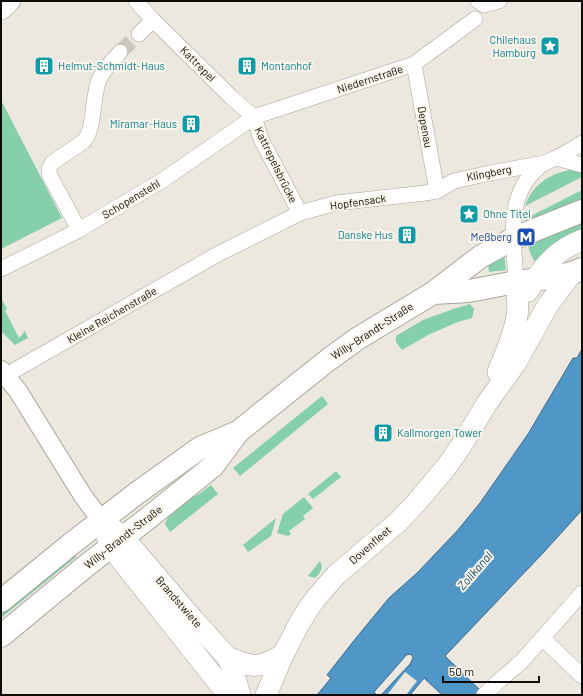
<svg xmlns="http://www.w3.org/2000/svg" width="583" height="696" font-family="Barlow,sans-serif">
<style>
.green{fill:#86cfab}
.water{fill:#5096c7;stroke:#3c6c8e}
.pier{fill:#ece8df}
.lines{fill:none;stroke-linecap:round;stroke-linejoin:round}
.minor-tunnel{stroke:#cac7bf;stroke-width:15;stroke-dasharray:15 8;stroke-linecap:butt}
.minor-casing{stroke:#a7a49a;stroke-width:16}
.tertiary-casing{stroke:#a7a49a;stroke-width:20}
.secondary-casing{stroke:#a7a49a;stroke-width:22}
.primary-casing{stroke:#a7a49a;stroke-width:24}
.minor{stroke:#fff;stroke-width:15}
.tertiary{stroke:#fff;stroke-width:18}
.secondary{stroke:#fff;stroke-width:21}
.primary{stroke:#fff;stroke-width:22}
.labels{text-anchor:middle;stroke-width:4;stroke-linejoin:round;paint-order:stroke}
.culture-label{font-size:11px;fill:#0d838f;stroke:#faf6ec;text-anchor:start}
.street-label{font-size:11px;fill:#0c0b08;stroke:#faf6ec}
.transit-label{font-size:11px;fill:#164399;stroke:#faf6ec;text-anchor:end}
.water-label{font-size:12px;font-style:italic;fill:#0d4466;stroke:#faf6ec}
</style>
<rect width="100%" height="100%" fill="#ece8df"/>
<!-- green -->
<g class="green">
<path d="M1 100 62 218 1 249Z"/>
<path d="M570 170 578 171 582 173V177L525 206C532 185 549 174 570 170Z"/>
<path d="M582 190V200L525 223V219Z"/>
<path d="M582 222V231L536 262 533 259 530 253 528 244Z"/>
<path d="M504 254 506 270 489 272 488 263Z"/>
<path d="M1 298 7 309 5 311 19 338 25 331 28 338 15 345 1 331Z"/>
<path d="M470 304 474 309 472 318 458 322 430 334 402 350 396 342V336L423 320 453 309Z"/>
<path d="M322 396 328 404 240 476 233 468Z"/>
<path d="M336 471 341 477 313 499 308 494Z"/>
<path d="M211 485 218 494 170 532 165 524 171 510 179 503 199 494Z"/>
<path d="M304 497 313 508 303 516 305 519 289 531 291 534 288 536 277 533 283 514Z"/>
<path d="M276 518 271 536 248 552 243 545Z"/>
<path d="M73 554 76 557 1 618V612Z"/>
<path d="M320 561C324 568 320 573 315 578L308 576Z"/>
</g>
<!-- water -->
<path class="water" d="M582 349V510L543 553 445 656 485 695H442L424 678 410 695H381L410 664 413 658 411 654 406 655 403 659 374 692 377 695H317L331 678 327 675 356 638 389 598 417 573 457 531 480 503 528 434 573 358H577Z"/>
<!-- pier -->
<path class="pier" d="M405 672 417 681 406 695H387Z"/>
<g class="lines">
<!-- minor-tunnel -->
<path class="minor-tunnel" d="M120 52 139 34"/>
<!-- minor casing -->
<g class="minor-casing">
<g id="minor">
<path d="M136 1 153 20 232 98 254 117 261 139 300 213"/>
<path d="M478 1 484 5 499 1"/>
<path d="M139 34 153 20"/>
<path d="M414 64 437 191"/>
<path d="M556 158 571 162 582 165"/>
<path d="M79 230 50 176C48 171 49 168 52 163L84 141C95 128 92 97 99 80 103 69 113 61 120 52"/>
<path d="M1 269 79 230 163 180 254 117 414 64 475 19"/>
<path d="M516 282C514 242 504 196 539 167 544 162 552 160 558 157 566 153 574 148 582 143"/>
<path d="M1 378 218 254 300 213 336 203 425 193 437 191 454 181 490 173 545 163"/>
<path d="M542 638 582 676"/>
<path d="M484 695 499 681 522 661 582 593"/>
</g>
</g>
<!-- tertiary casing -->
<g class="tertiary-casing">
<path id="tertiary" d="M1 370 18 391 83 496 101 520"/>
</g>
<!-- secondary casing -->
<g class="secondary-casing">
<g id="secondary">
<path d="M1 9 10 1"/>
<path d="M528 291C537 277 546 262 560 252 567 247 574 243 582 240"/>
<path d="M498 372C505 354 514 336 517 316 519 305 517 293 516 282"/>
<path d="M101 520 123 537 192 618 227 657 232 667 240 695"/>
<path d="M105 531 111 546 122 561 228 695"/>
<path d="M227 657C254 668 257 669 283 655"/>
<path d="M266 695 283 655 299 624 308 609 317 597 336 575 397 523 417 502 447 466 461 446 487 403 515 364 548 305 572 273"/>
</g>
</g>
<!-- primary casing -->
<g class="primary-casing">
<g id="primary">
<path d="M433 293 469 291 516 282 549 278 572 273 582 269"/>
<path d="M1 601 71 544 137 493 200 448 238 432"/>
<path d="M1 636 87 565 147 519 213 466 238 432 328 360 357 339 433 293 480 257 513 239 537 229 582 211"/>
</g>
</g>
<!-- minor -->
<use href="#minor" class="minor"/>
<!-- tertiary -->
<use href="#tertiary" class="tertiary"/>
<!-- secondary -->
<use href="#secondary" class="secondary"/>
<!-- primary -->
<use href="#primary" class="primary"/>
</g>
<!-- icons -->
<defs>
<g id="sight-square" transform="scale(1)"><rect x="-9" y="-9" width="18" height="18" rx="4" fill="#0f9aa8" stroke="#faf6ec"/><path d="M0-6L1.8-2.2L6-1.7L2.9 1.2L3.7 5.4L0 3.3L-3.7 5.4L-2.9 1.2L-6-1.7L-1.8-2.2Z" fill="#fff"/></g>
<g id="building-square" transform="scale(1)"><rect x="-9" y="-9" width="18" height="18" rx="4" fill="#0f9aa8" stroke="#faf6ec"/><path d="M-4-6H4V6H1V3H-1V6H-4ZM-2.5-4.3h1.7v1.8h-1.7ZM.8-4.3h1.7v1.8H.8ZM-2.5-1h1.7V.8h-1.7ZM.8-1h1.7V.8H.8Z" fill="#fff"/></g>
<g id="metro-square" transform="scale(1)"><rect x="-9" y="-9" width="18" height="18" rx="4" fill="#1a4fb4" stroke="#faf6ec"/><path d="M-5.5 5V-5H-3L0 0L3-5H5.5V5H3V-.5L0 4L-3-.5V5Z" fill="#fff"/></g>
</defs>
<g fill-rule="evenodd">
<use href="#sight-square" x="550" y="46"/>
<use href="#building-square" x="44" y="66"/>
<use href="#building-square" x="247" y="66"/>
<use href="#building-square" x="191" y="124"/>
<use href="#sight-square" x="469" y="214"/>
<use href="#building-square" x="407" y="235"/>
<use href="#metro-square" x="526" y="237"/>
<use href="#building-square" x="383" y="433"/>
</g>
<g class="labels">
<!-- culture labels -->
<g class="culture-label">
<text x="536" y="44" text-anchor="end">Chilehaus<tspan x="536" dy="13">Hamburg</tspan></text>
<text x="58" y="70">Helmut-Schmidt-Haus</text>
<text x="261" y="70">Montanhof</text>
<text x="177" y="128" text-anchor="end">Miramar-Haus</text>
<text x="483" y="218">Ohne Titel</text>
<text x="393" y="239" text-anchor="end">Danske Hus</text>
<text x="397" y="437">Kallmorgen Tower</text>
</g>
<!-- street labels -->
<g class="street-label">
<text transform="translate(198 64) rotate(45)" y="4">Kattrepel</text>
<text transform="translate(370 79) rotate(-18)" y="4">Niedernstraße</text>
<text transform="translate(425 127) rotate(80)" y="4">Depenau</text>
<text transform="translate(276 165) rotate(64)" y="4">Kattrepelsbrücke</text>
<text transform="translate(489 173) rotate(-11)" y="4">Klingberg</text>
<text transform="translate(131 199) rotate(-31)" y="4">Schopenstehl</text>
<text transform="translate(358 202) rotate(-8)" y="4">Hopfensack</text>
<text transform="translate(112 315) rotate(-30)" y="4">Kleine Reichenstraße</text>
<text transform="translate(372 331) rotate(-33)" y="4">Willy-Brandt-Straße</text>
<text transform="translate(123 537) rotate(-38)" y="4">Willy-Brandt-Straße</text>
<text transform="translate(370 545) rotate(-41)" y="4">Dovenfleet</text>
<text transform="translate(179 602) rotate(49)" y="4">Brandstwiete</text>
</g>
<!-- transit labels -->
<g class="transit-label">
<text x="512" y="241">Meßberg</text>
</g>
<!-- water labels -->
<g class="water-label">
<text transform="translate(475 571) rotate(-49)" y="4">Zollkanal</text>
</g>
</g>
<!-- border -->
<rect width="583" height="696" fill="none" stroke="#0c0b08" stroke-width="4"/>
<!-- scale -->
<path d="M443 676v6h96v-6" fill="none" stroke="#0c0b08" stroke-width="2"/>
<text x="449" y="676" font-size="12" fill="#0c0b08" stroke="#faf6ec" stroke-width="3" paint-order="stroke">50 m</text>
</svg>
